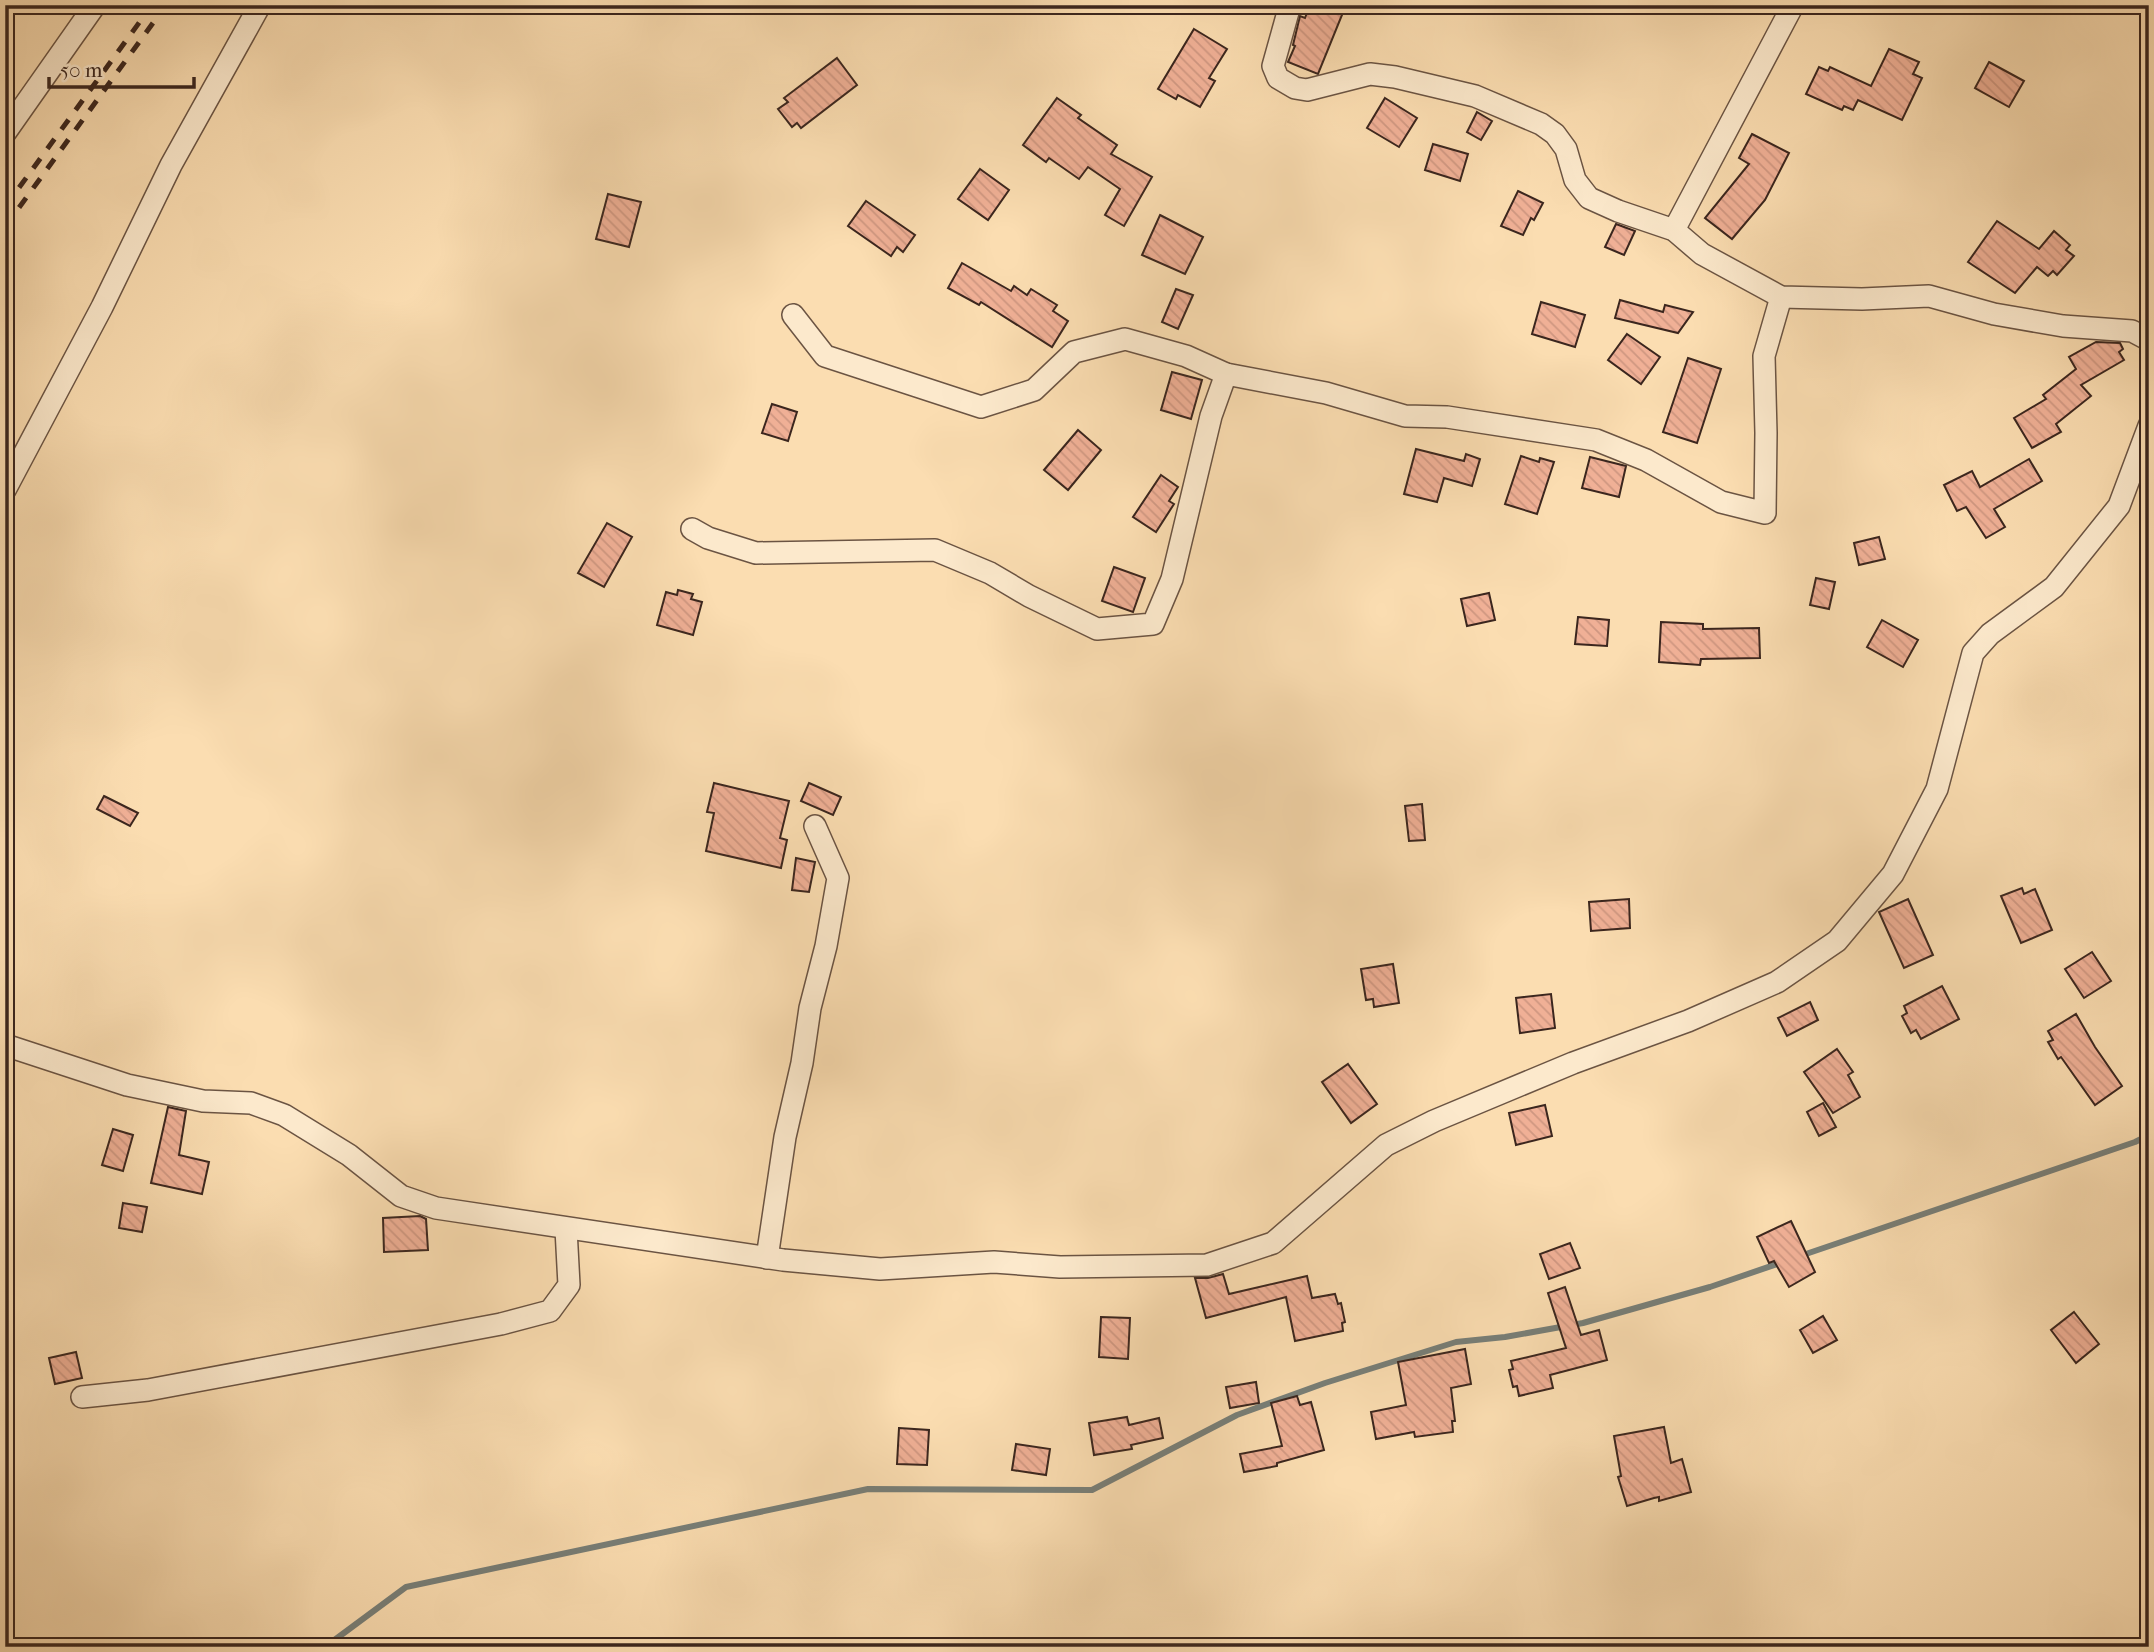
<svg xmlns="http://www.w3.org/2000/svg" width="2154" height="1652" font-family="'IM FELL French Canon',serif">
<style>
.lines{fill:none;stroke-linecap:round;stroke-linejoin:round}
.stream{stroke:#787f78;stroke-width:6}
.building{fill:url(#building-back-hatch);stroke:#3b261e;stroke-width:2}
.minor-casing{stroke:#6b5443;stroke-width:24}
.minor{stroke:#fce9cc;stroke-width:21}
.rail{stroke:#3b261e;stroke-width:5;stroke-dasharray:12 12;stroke-linecap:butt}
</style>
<defs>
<pattern id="building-back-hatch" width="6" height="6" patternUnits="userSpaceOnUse" patternTransform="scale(1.75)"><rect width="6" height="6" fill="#f0b096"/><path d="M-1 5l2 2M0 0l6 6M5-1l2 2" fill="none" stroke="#cf9781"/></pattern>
</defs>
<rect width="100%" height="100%" fill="#fbddb1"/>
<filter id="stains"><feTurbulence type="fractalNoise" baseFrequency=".00286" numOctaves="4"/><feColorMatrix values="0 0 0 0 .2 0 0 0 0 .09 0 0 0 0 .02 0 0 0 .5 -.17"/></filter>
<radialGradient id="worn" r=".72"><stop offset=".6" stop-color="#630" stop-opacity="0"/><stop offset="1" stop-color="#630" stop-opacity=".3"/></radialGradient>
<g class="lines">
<!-- stream -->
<g class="stream">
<path d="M1800 1256 2135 1142 2149 1135"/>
<path d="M325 1647 406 1587 868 1489 1092 1490 1237 1415 1325 1383 1456 1342 1505 1337 1583 1323 1710 1287 1783 1262"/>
</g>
</g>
<!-- building -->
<g class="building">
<path d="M1310 5H1333L1344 10 1318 74 1288 62 1295 46 1293 45 1300 16 1305 18Z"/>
<path d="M1194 29 1227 49 1209 78 1215 81 1200 107 1178 95 1176 99 1158 89Z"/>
<path d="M1889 49 1919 62 1913 74 1922 78 1902 120 1858 100 1853 110 1844 106 1842 110 1806 94 1819 67 1828 71 1830 67 1871 86Z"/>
<path d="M837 58 857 85 801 128 797 123 792 127 778 109 788 102 784 98Z"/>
<path d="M1989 62 2024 81 2009 107 1975 88Z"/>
<path d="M1057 98 1081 115 1078 118 1117 145 1111 154 1152 177 1124 226 1105 215 1120 189 1088 167 1079 179 1049 158 1046 162 1023 145Z"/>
<path d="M1385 98 1417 118 1399 147 1367 128Z"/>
<path d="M1477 112 1492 121 1481 140 1467 132Z"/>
<path d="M1752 134 1789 153 1765 200 1732 239 1705 218 1749 164 1739 158Z"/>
<path d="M1433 144 1468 154 1460 181 1425 170Z"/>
<path d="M980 169 1009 190 988 220 958 199Z"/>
<path d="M1518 191 1543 203 1534 220 1531 218 1523 235 1501 226Z"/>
<path d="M608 194 641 202 629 247 596 239Z"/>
<path d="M866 201 915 235 903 252 897 247 891 256 848 226Z"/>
<path d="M1160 215 1203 237 1185 274 1142 255Z"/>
<path d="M1997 221 2039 249 2054 231 2070 245 2066 250 2074 256 2057 275 2053 271 2048 276 2037 267 2015 293 1968 262Z"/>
<path d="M1616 224 1635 231 1624 255 1605 247Z"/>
<path d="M962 263 1011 291 1014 286 1027 295 1031 289 1057 305 1053 311 1068 321 1052 347 981 302 979 305 948 288Z"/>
<path d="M1176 289 1193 295 1178 329 1162 322Z"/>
<path d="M1620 300 1663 312 1665 305 1693 312 1678 333 1615 318Z"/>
<path d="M1541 302 1585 315 1575 347 1532 334Z"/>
<path d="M1627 334 1660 357 1641 384 1608 360Z"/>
<path d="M2096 342 2120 343 2123 349 2119 352 2124 360 2081 385 2091 396 2056 424 2061 432 2032 448 2014 418 2046 399 2043 395 2076 369 2069 357Z"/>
<path d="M1688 358 1721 369 1697 443 1663 432Z"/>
<path d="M1172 372 1202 380 1191 419 1161 410Z"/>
<path d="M772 404 797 412 788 441 762 433Z"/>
<path d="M1078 430 1101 450 1068 490 1044 470Z"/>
<path d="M1416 449 1464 461 1466 454 1480 459 1472 486 1444 478 1437 502 1404 494Z"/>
<path d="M1521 456 1539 462 1540 458 1554 462 1537 514 1505 504Z"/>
<path d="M1590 457 1626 466 1619 497 1582 488Z"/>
<path d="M2029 459 2042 481 1994 509 2005 527 1986 538 1966 507 1957 511 1944 485 1972 471 1980 487Z"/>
<path d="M1161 475 1178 487 1169 501 1174 504 1156 532 1133 517Z"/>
<path d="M607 523 632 537 604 587 578 573Z"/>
<path d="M1879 537 1885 559 1859 565 1854 543Z"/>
<path d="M1114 567 1145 578 1133 612 1102 601Z"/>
<path d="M1816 578 1835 582 1829 609 1810 605Z"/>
<path d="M678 590 693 594 691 599 702 602 693 635 657 625 666 592 677 595Z"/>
<path d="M1489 593 1495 620 1467 626 1461 599Z"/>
<path d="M1578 617 1609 620 1607 646 1575 644Z"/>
<path d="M1882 620 1918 640 1903 667 1867 647Z"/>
<path d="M1661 622 1703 624V629L1759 628 1760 658 1701 659 1700 665 1659 662Z"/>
<path d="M714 783 789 801 780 838 787 840 781 868 706 851 714 813 707 812Z"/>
<path d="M809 783 841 797 833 815 801 801Z"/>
<path d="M104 796 138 813 130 826 97 809Z"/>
<path d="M1422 804 1425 840 1409 841 1405 806Z"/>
<path d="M796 858 815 862 809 892 792 890Z"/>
<path d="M2022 888 2024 894 2035 889 2052 930 2021 943 2001 896Z"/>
<path d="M1629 899 1630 928 1591 931 1589 902Z"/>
<path d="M1908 899 1933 955 1904 968 1879 912Z"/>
<path d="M2092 952 2111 981 2084 998 2065 969Z"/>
<path d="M1393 964 1399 1003 1374 1007 1373 999 1366 1000 1361 969Z"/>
<path d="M1942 986 1959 1019 1921 1039 1916 1030 1911 1033 1902 1016 1907 1013 1904 1006Z"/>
<path d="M1551 994 1555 1028 1520 1033 1516 998Z"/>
<path d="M1810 1002 1818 1020 1787 1036 1778 1018Z"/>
<path d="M2076 1014 2095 1047 2122 1086 2095 1105 2061 1057 2058 1059 2048 1042 2053 1040 2048 1031Z"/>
<path d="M1837 1049 1853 1072 1848 1075 1860 1097 1833 1113 1804 1072Z"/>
<path d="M1348 1064 1377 1104 1351 1123 1322 1082Z"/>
<path d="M1823 1103 1836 1127 1819 1136 1807 1112Z"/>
<path d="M1545 1105 1552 1136 1516 1145 1509 1113Z"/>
<path d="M168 1107 186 1111 179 1155 209 1162 202 1194 151 1183Z"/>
<path d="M113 1129 133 1135 123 1171 102 1165Z"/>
<path d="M123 1203 147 1207 142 1232 119 1228Z"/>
<path d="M420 1216 426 1219 428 1250 384 1252 383 1218Z"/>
<path d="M1791 1221 1815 1272 1789 1287 1774 1261 1769 1263 1757 1237Z"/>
<path d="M1570 1243 1580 1268 1549 1279 1540 1254Z"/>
<path d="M1223 1274 1229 1294 1307 1276 1312 1298 1335 1294 1338 1304 1341 1303 1345 1322 1342 1323 1343 1331 1295 1341 1286 1297 1206 1318 1195 1278H1208Z"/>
<path d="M1565 1287 1581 1335 1599 1330 1607 1360 1550 1375 1553 1388 1519 1396 1517 1386 1513 1387 1509 1370 1513 1369 1511 1361 1566 1348 1548 1293Z"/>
<path d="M2074 1312 2099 1344 2076 1363 2051 1330Z"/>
<path d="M1823 1316 1837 1340 1813 1353 1800 1330Z"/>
<path d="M1101 1317 1130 1318 1128 1359 1099 1357Z"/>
<path d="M1465 1349 1471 1384 1451 1388 1455 1421H1452L1453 1432 1415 1437 1414 1432 1376 1439 1371 1412 1406 1405 1398 1362Z"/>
<path d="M76 1352 82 1378 55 1384 49 1358Z"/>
<path d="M1256 1382 1259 1403 1230 1408 1226 1387Z"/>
<path d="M1297 1396 1300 1405 1311 1402 1324 1450 1277 1463V1466L1244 1472 1240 1454 1282 1446 1271 1403Z"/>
<path d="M1127 1417 1129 1425 1159 1418 1163 1438 1131 1445 1132 1449 1094 1455 1089 1423Z"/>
<path d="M1664 1427 1671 1463 1682 1459 1691 1492 1659 1501V1497L1654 1498 1627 1506 1618 1477 1621 1476 1614 1436Z"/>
<path d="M899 1428 929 1430 927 1465 897 1464Z"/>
<path d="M1016 1444 1050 1449 1046 1475 1012 1470Z"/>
</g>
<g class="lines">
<!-- minor casing -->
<g class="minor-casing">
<g id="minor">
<path d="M1290 5 1273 66 1278 78 1295 88 1307 90 1370 74 1395 77 1475 96 1541 124 1555 134 1566 149 1575 180 1589 198 1618 211 1674 230 1702 254 1781 297 1862 299 1929 296 1994 314 2063 326 2132 331 2149 340"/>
<path d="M5 133 95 5"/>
<path d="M1674 230 1793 5"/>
<path d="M793 315 825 356 981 407 1034 390 1074 352 1125 339 1186 356 1226 374 1326 393 1405 416 1447 417 1596 440 1646 460 1721 502 1765 513 1766 433 1764 356 1781 297"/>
<path d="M5 490 102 307 171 165 260 5"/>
<path d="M692 529 708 538 756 553 935 550 990 573 1029 596 1097 629 1153 624 1172 579 1211 416 1226 374"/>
<path d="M5 1045 127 1085 203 1101 251 1103 284 1115 349 1155 401 1196 436 1208 783 1260 880 1269 994 1262 1060 1267 1207 1265 1273 1243 1386 1145 1434 1121 1573 1063 1688 1021 1777 982 1837 941 1893 874 1937 789 1973 653 1990 634 2054 587 2119 506 2149 426"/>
<path d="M767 1258 785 1137 802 1063 810 1008 826 946 838 878 815 826"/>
<path d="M82 1397 148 1390 501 1324 550 1311 569 1285 566 1229"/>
</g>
</g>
<!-- minor -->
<use href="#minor" class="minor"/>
<!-- rail -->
<g class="rail">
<path d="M5 207 152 5"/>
<path d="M5 227 166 5"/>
</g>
</g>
<!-- margin -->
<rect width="2154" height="1652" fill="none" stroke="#fbddb1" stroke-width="28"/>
<rect x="7" y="7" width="2140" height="1638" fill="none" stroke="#3b261e" stroke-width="3.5"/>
<rect x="14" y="14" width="2126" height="1624" fill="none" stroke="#3b261e" stroke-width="2"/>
<!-- scale -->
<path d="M49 77v10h145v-10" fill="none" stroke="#3b261e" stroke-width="3.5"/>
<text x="60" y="77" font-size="21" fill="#3b261e" stroke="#fce9cc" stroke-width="5" paint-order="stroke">50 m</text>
<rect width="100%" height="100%" filter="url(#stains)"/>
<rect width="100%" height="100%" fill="url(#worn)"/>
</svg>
